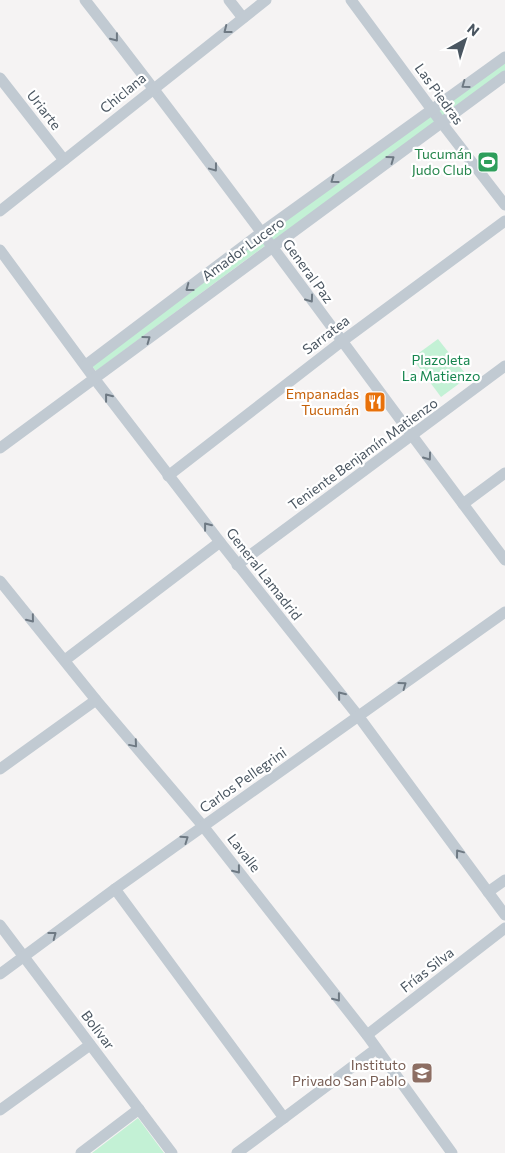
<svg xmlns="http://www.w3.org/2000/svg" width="505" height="1153" font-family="Commissioner,sans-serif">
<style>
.green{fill:#c3f1d5}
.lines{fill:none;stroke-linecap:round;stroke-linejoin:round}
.minor{stroke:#c1cad2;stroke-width:11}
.oneway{stroke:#6e7983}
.labels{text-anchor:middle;stroke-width:4.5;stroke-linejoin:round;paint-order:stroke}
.street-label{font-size:14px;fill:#4a5661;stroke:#fff}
.leisure-label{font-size:14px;fill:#27864d;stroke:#fff;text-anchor:end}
.park-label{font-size:14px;fill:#17864f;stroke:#fff}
.food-label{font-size:14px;fill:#c56008;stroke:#fff;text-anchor:end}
.education-label{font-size:14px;fill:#785e54;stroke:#fff;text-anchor:end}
</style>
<rect width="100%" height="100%" fill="#f5f3f3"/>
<!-- green -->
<g class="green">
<path d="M505 62V71L442 116 439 110Z"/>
<path d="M432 115 436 121 273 241 268 233Z"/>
<path d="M260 238 266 245 96 371 92 366Z"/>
<path d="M438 339 468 377 441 397 412 358Z"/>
<path d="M138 1118 164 1153H92Z"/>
</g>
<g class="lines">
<!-- minor -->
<g class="minor">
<path d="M85 0C229 184 365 374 505 560"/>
<path d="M229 0 243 18"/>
<path d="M351 0 441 122 505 205"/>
<path d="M0 78 64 160"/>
<path d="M0 211 266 0"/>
<path d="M0 250 97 382 220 542 359 717 505 915"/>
<path d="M86 365 262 232 505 57"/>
<path d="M0 448 505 76"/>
<path d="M168 476 341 342 505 221"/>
<path d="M463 504 505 473"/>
<path d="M237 565 505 366"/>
<path d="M0 581 96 700 203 826 367 1035 452 1153"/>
<path d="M65 660 220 542"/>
<path d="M0 769 96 700"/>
<path d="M115 889 284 1118"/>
<path d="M488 892 505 880"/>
<path d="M0 925 172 1153"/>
<path d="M0 974 115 889 505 612"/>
<path d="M367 1035 505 928"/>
<path d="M0 1110 90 1045"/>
<path d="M81 1153 139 1109"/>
<path d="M237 1153 376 1049"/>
</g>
</g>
<!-- one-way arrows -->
<defs><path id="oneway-chevron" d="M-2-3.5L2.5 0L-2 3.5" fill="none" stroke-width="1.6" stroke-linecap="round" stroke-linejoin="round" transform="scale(1.25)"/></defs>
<g class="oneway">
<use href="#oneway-chevron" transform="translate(227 30) rotate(142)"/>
<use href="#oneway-chevron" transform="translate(115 38) rotate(52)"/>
<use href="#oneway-chevron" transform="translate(465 85) rotate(144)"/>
<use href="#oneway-chevron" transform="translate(391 159) rotate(-36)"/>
<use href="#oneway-chevron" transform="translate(214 168) rotate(53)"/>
<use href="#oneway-chevron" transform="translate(334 180) rotate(144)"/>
<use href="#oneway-chevron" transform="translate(189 288) rotate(143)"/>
<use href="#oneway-chevron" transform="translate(310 299) rotate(54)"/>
<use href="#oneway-chevron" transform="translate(147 339) rotate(-36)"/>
<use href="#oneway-chevron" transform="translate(108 397) rotate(-128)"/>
<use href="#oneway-chevron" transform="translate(428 457) rotate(54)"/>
<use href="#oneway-chevron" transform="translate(207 526) rotate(-128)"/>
<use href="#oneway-chevron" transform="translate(31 619) rotate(51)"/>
<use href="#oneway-chevron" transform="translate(403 685) rotate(-36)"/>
<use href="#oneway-chevron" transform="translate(341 695) rotate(-129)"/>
<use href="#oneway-chevron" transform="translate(134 744) rotate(50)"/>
<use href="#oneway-chevron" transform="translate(185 839) rotate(-35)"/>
<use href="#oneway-chevron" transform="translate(459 853) rotate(-127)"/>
<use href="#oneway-chevron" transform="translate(237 870) rotate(52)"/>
<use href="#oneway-chevron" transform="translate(53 935) rotate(-37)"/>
<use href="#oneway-chevron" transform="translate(337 998) rotate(52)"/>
</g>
<!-- icons -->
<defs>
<g id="stadium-square" transform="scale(1.125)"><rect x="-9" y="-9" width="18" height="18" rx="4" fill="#2e9e5b" stroke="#fff"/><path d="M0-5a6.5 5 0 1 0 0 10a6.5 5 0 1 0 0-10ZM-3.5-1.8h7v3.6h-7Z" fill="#fff"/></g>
<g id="restaurant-square" transform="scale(1.125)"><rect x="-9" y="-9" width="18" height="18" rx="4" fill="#e8710a" stroke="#fff"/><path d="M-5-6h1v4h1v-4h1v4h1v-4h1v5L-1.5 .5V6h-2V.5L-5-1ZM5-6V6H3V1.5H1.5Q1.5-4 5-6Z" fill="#fff"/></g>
<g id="school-square" transform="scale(1.125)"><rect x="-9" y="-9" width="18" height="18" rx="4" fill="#8d6e63" stroke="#fff"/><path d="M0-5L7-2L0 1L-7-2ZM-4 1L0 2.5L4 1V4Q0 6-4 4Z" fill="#fff"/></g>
</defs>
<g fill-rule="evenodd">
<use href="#stadium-square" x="488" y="162"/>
<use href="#restaurant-square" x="375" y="402"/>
<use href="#school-square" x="422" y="1073"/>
</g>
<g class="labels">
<!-- street labels -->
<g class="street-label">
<text transform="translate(123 93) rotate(-39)" y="5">Chiclana</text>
<text transform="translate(439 94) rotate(54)" y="5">Las Piedras</text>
<text transform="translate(44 110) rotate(52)" y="5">Uriarte</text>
<text transform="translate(243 249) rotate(-36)" y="5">Amador Lucero</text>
<text transform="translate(308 271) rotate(54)" y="5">General Paz</text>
<text transform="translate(326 335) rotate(-37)" y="5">Sarratea</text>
<text transform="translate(363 454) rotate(-36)" y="5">Teniente Benjamín Matienzo</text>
<text transform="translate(264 574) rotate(52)" y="5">General Lamadrid</text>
<text transform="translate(243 780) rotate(-35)" y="5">Carlos Pellegrini</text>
<text transform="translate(244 853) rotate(52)" y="5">Lavalle</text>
<text transform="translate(427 970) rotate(-38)" y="5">Frías Silva</text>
<text transform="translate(98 1030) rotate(53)" y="5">Bolívar</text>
</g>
<!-- leisure labels -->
<g class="leisure-label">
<text x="472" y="159">Tucumán<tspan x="472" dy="16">Judo Club</tspan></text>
</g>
<!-- park labels -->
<g class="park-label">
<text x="441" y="365">Plazoleta<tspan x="441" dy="16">La Matienzo</tspan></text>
</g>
<!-- food labels -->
<g class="food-label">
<text x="359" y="399">Empanadas<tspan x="359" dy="16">Tucumán</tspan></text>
</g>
<!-- education labels -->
<g class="education-label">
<text x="406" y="1070">Instituto<tspan x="406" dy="16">Privado San Pablo</tspan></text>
</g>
</g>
<!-- north arrow -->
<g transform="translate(465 40) rotate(39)" stroke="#ffffff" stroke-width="4" paint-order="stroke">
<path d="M0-4L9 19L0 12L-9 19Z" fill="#4a5661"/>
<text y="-8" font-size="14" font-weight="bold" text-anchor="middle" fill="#4a5661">N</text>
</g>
</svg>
